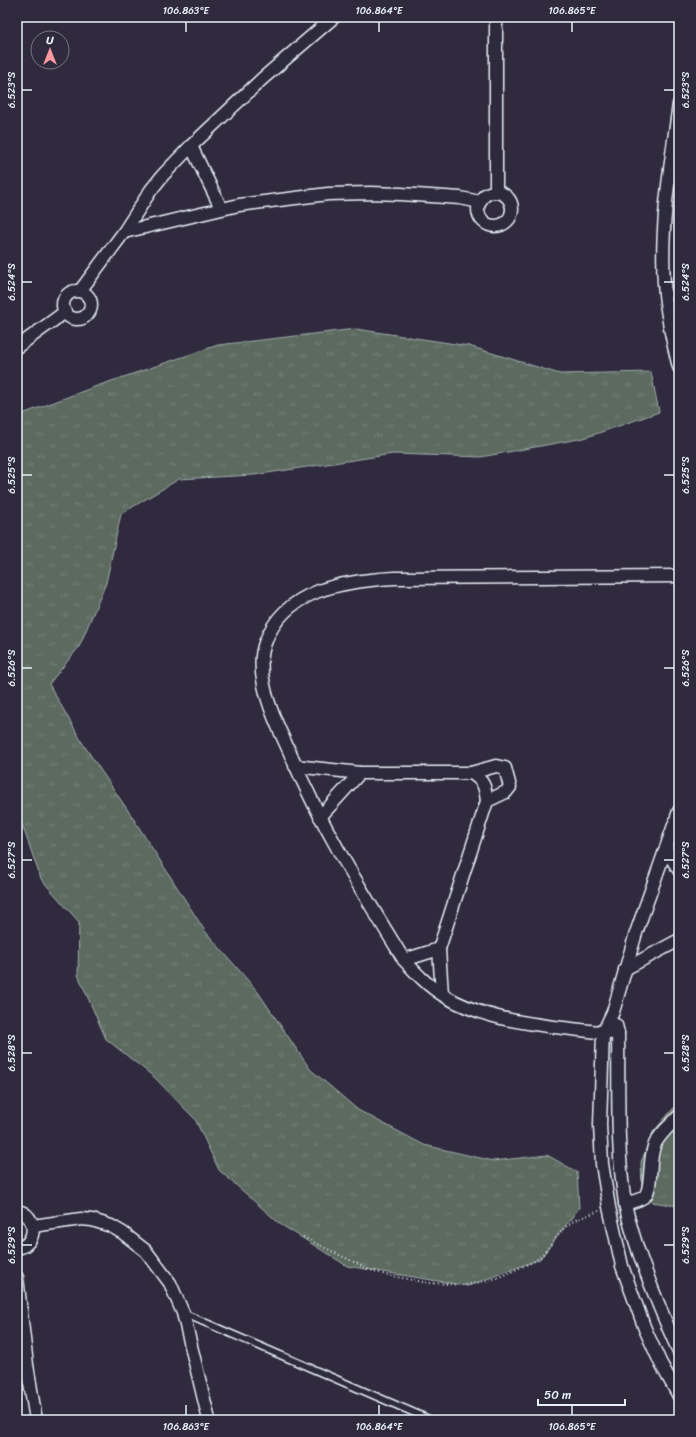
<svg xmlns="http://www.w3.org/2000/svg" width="696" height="1437" font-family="Sriracha,sans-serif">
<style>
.grass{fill:url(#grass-tufts);stroke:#a2aeac}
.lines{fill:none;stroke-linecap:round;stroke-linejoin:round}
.lane-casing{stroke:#e8f1f8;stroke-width:9}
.street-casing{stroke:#e8f1f8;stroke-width:15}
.path{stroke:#e8f1f8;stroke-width:2;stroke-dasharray:1 3;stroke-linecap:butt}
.lane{stroke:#2f2a3d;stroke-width:6}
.street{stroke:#2f2a3d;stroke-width:12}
.ticks{fill:none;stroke:#e8f1f8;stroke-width:1.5}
.neatline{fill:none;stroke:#e8f1f8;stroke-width:1.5}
.ticks-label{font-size:10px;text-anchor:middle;fill:#e8f1f8}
</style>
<defs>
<pattern id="grass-tufts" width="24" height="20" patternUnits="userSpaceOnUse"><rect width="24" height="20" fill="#5c6b61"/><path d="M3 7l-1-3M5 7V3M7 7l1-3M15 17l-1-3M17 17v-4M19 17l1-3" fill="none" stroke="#738178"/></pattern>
</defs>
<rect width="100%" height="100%" fill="#2f2a3d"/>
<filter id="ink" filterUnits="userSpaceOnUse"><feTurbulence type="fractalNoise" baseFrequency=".025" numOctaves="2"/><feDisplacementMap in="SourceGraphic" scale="8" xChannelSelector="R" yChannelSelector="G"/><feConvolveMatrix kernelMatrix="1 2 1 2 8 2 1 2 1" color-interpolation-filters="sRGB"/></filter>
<g filter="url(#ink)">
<!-- grass -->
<g class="grass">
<path d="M356 329 469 346 560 374 651 372 659 412 584 438 481 457 393 454 254 475 179 479 121 514 106 583 79 647 49 684 83 744 131 815 205 931 258 992 310 1069 358 1110 424 1145 493 1161 547 1155 577 1172 579 1208 540 1259 468 1286 347 1266 280 1224 219 1170 195 1119 154 1077 106 1039 78 975 79 922 41 879 17 810V416L94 387 218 345Z"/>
<path d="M679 1102V1206H678L652 1202 642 1188 641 1162 653 1132Z"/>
</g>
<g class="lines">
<!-- lane casing -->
<g class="lane-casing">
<path id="lane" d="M183 1313 431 1420"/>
</g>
<!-- street casing -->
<g class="street-casing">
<g id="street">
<path d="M679 104C671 163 660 224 664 283 666 312 672 340 679 367"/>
<path d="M191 146 221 208"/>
<path d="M496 192V17"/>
<circle cx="495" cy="209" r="17"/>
<path d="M124 232 239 205 328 194 370 193 401 194 460 198 480 202"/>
<circle cx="77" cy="305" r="14"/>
<path d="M80 291 124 232 151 190 163 175 191 146 262 79 334 17"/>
<path d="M17 347 65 312"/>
<path d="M295 766 360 773H471C484 781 485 786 487 801L439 949 442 994"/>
<path d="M471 773 496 766 505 768 510 787 506 792 487 801"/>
<path d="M679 811 636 933 613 1012 603 1033 600 1125 602 1164 609 1207 622 1266 645 1329 661 1364 679 1396"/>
<path d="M320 817 360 773"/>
<path d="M666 849 679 870"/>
<path d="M404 960 439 949"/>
<path d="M625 969 679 940"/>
<path d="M616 1025 618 1033C619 1090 616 1147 625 1203 628 1220 634 1237 639 1253 651 1287 664 1319 679 1352"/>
<path d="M618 1033C600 1033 581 1030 563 1028 521 1023 479 1017 443 995 428 986 416 973 404 960 363 893 321 826 290 753 280 731 269 709 264 685 261 671 260 656 265 643 284 589 344 581 394 578L679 576"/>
<path d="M625 1204C631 1202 641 1200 645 1196 653 1186 648 1158 655 1144 660 1133 671 1125 679 1116"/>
<path d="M17 1211C38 1214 38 1245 17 1248"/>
<path d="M33 1226 81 1219 92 1220 111 1226 123 1233 146 1251 170 1283 183 1313 209 1420"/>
<path d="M17 1277 27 1365 36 1420"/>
</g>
</g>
<!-- path -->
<path class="path" d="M303 1237 368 1269 386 1275 428 1283 465 1285 486 1281 497 1278 535 1261 543 1254 564 1228 575 1220 599 1211"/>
<!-- lane -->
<use href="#lane" class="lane"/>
<!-- street -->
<use href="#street" class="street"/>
</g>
</g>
<!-- ticks -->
<path class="ticks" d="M186 22V32M379 22V32M572 22V32M22 90H32M664 90H674M22 282H32M664 282H674M22 475H32M664 475H674M22 668H32M664 668H674M22 860H32M664 860H674M22 1053H32M664 1053H674M22 1245H32M664 1245H674M186 1405V1415M379 1405V1415M572 1405V1415"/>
<!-- margin -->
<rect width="696" height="1437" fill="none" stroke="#2f2a3d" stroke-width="44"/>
<!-- north arrow -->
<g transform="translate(50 50)"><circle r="19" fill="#2f2a3d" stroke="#797a88"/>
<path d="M0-3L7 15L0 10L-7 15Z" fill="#ff9aa2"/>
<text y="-6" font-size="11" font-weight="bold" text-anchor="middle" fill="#e8f1f8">U</text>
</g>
<!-- scale -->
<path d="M538 1399v6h87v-6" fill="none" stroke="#e8f1f8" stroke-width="2"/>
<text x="544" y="1399" font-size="12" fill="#e8f1f8" stroke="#2f2a3d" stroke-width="3" paint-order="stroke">50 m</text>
<rect x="22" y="22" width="652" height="1393" class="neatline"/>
<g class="ticks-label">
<text x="186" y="14">106.863°E</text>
<text x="379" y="14">106.864°E</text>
<text x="572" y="14">106.865°E</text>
<text transform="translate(11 90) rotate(-90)" y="4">6.523°S</text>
<text transform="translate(685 90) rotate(-90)" y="4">6.523°S</text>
<text transform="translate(11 282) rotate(-90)" y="4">6.524°S</text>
<text transform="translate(685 282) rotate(-90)" y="4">6.524°S</text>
<text transform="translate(11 475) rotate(-90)" y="4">6.525°S</text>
<text transform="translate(685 475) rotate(-90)" y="4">6.525°S</text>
<text transform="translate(11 668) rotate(-90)" y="4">6.526°S</text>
<text transform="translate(685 668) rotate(-90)" y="4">6.526°S</text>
<text transform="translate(11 860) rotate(-90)" y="4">6.527°S</text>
<text transform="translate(685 860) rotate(-90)" y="4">6.527°S</text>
<text transform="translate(11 1053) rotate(-90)" y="4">6.528°S</text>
<text transform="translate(685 1053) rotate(-90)" y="4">6.528°S</text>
<text transform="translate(11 1245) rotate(-90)" y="4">6.529°S</text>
<text transform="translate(685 1245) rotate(-90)" y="4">6.529°S</text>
<text x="186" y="1430">106.863°E</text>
<text x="379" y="1430">106.864°E</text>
<text x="572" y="1430">106.865°E</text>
</g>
</svg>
